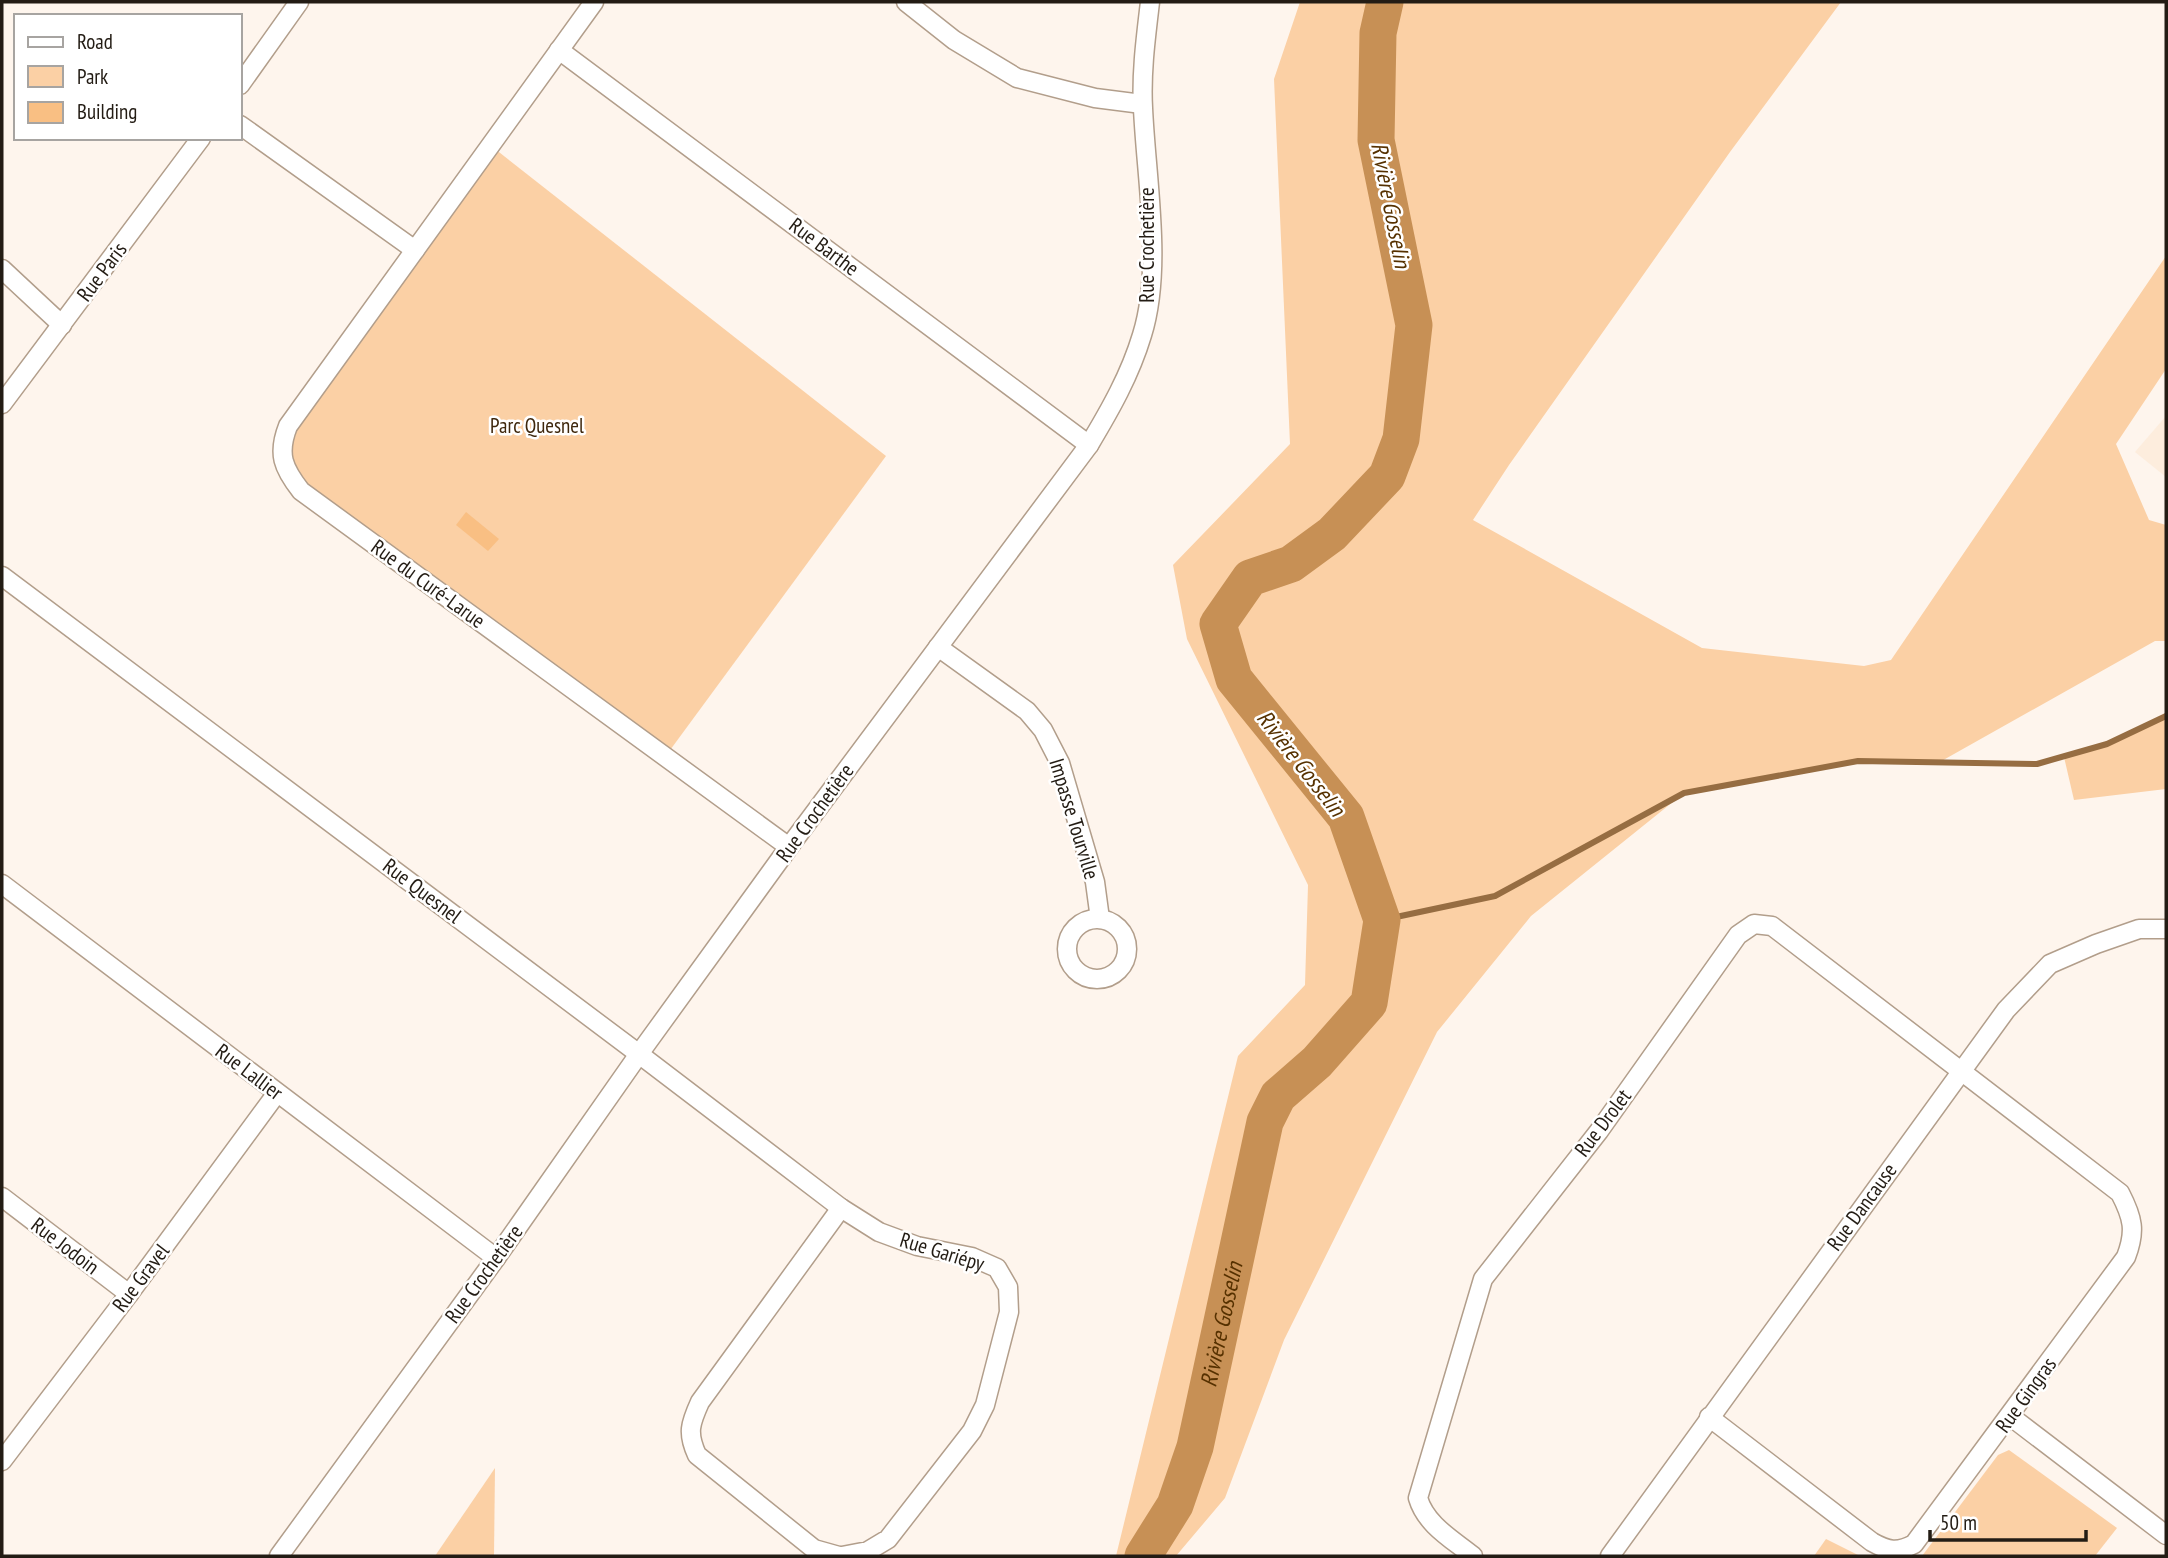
<svg xmlns="http://www.w3.org/2000/svg" width="2168" height="1558" font-family="'PT Sans Narrow',sans-serif">
<style>
.built{fill:#fdeddd}
.green{fill:#fbd0a5}
.lines{fill:none;stroke-linecap:round;stroke-linejoin:round}
.stream{stroke:#966d42;stroke-width:6}
.river{stroke:#c79055;stroke-width:37}
.building{fill:#f9bf83}
.minor-casing{stroke:#b29e8b;stroke-width:21}
.minor{stroke:#fff;stroke-width:18}
.labels{text-anchor:middle;stroke-width:5;stroke-linejoin:round;paint-order:stroke}
.street-label{font-size:21px;fill:#231c14;stroke:#fff}
.park-label{font-size:21px;fill:#3f280d;stroke:#fff}
.water-label{font-size:23px;font-style:italic;fill:#563100;stroke:#fff}
</style>
<rect width="100%" height="100%" fill="#fef5ed"/>
<!-- built -->
<path class="built" d="M2166 416V477L2135 452Z"/>
<!-- green -->
<g class="green">
<path d="M1300 2H1841L1730 152 1509 465 1473 520 1702 648 1864 666 1891 660 2166 256V369L2116 444 2149 520 2166 525V641H2155L1938 763 1858 761 1684 793 1531 916 1437 1032 1284 1340 1225 1498 1176 1556H1116L1238 1056 1305 985 1308 885 1187 639 1173 565 1290 444 1274 79Z"/>
<path d="M490 145 886 456 665 757 287 472 288 426Z"/>
<path d="M2166 716V789L2074 800 2064 757 2107 744Z"/>
<path d="M2009 1450 2117 1528 2095 1556H1922L1998 1455Z"/>
<path d="M495 1468 494 1556H435Z"/>
<path d="M1826 1539 1860 1556H1814Z"/>
</g>
<g class="lines">
<!-- stream -->
<path class="stream" d="M1382 920 1495 896 1684 793 1858 761 2037 764 2107 744 2166 716"/>
<!-- river -->
<path class="river" id="s1" d="M1143 1556 1175 1505 1195 1447 1265 1122 1278 1096 1317 1062 1369 1003 1382 920 1346 817 1234 679 1218 624 1250 578 1291 564 1332 534 1387 476 1401 439 1414 325 1376 140 1378 33 1385 2"/>
</g>
<!-- building -->
<path class="building" d="M466 512 499 539 488 551 456 525Z"/>
<g class="lines">
<!-- minor casing -->
<g class="minor-casing">
<g id="minor">
<path d="M594 2 288 426C277 454 283 468 301 491L789 847"/>
<path d="M906 2 954 40 1017 78 1095 98 1142 104"/>
<path d="M559 50 1089 445"/>
<path d="M240 85 299 2"/>
<path d="M240 125 415 250"/>
<path d="M2 269 62 325"/>
<path d="M2 404 201 138"/>
<path d="M2 576 639 1054 841 1208 879 1232 917 1246 972 1257 997 1268 1008 1287 1009 1312 985 1405 972 1431 888 1539 868 1551 842 1556"/>
<path d="M938 647 1027 711 1043 730 1060 763 1095 882 1100 919"/>
<path d="M2 884 496 1258"/>
<circle cx="1097" cy="949" r="30"/>
<path d="M2 1197 129 1294"/>
<path d="M2010 1416 2166 1535"/>
<path d="M2 1461 129 1294 277 1093"/>
<path d="M279 1556 496 1258 639 1054 789 847 1089 445C1110 410 1130 375 1142 335 1163 268 1146 178 1143 108 1141 73 1146 36 1150 2"/>
<path d="M839 1556 814 1549 697 1455C687 1433 690 1424 700 1402L841 1208"/>
<path d="M1473 1556C1452 1539 1426 1525 1418 1498L1483 1279 1599 1131 1738 935 1754 924 1772 926 2120 1193C2133 1218 2136 1231 2126 1257L1914 1544C1897 1553 1888 1551 1872 1542L1709 1417"/>
<path d="M1610 1556 2006 1010 2050 964 2096 944 2139 929H2166"/>
</g>
</g>
<!-- minor -->
<use href="#minor" class="minor"/>
</g>
<g class="labels">
<!-- street labels -->
<g class="street-label">
<text transform="translate(1147 245) rotate(-90)" y="7">Rue Crochetière</text>
<text transform="translate(824 247) rotate(37)" y="7">Rue Barthe</text>
<text transform="translate(102 272) rotate(-53)" y="7">Rue Paris</text>
<text transform="translate(428 584) rotate(36)" y="7">Rue du Curé-Larue</text>
<text transform="translate(815 813) rotate(-54)" y="7">Rue Crochetière</text>
<text transform="translate(1074 819) rotate(73)" y="7">Impasse Tourville</text>
<text transform="translate(422 891) rotate(37)" y="7">Rue Quesnel</text>
<text transform="translate(249 1072) rotate(37)" y="7">Rue Lallier</text>
<text transform="translate(1603 1123) rotate(-53)" y="7">Rue Drolet</text>
<text transform="translate(1862 1207) rotate(-54)" y="7">Rue Dancause</text>
<text transform="translate(65 1246) rotate(37)" y="7">Rue Jodoin</text>
<text transform="translate(942 1252) rotate(17)" y="7">Rue Gariépy</text>
<text transform="translate(484 1274) rotate(-54)" y="7">Rue Crochetière</text>
<text transform="translate(141 1278) rotate(-53)" y="7">Rue Gravel</text>
<text transform="translate(2026 1395) rotate(-54)" y="7">Rue Gingras</text>
</g>
<!-- park labels -->
<g class="park-label">
<text x="537" y="433">Parc Quesnel</text>
</g>
<!-- water labels -->
<g class="water-label">
<text transform="translate(1391 205) rotate(79)" y="8">Rivière Gosselin</text>
<text transform="translate(1301 763) rotate(52)" y="8">Rivière Gosselin</text>
<text dy="8" stroke="none"><textPath href="#s1" startOffset="247">Rivière Gosselin</textPath></text>
</g>
</g>
<!-- border -->
<rect width="2168" height="1558" fill="none" stroke="#231c14" stroke-width="7"/>
<!-- legend -->
<rect x="14" y="14" width="228" height="126" fill="#ffffff" stroke="#a7a4a1" stroke-width="2"/>
<rect x="28" y="37" width="35" height="10" fill="#ffffff" stroke="#a7a4a1" stroke-width="2"/>
<text x="77" y="49" font-size="21" fill="#231c14">Road</text>
<rect x="28" y="66" width="35" height="21" fill="#fbd0a5" stroke="#a7a4a1" stroke-width="2"/>
<text x="77" y="84" font-size="21" fill="#231c14">Park</text>
<rect x="28" y="102" width="35" height="21" fill="#f9bf83" stroke="#a7a4a1" stroke-width="2"/>
<text x="77" y="119" font-size="21" fill="#231c14">Building</text>
<!-- scale -->
<path d="M1930 1530v10h156v-10" fill="none" stroke="#231c14" stroke-width="3.5"/>
<text x="1940" y="1530" font-size="21" fill="#231c14" stroke="#ffffff" stroke-width="5" paint-order="stroke">50 m</text>
</svg>
